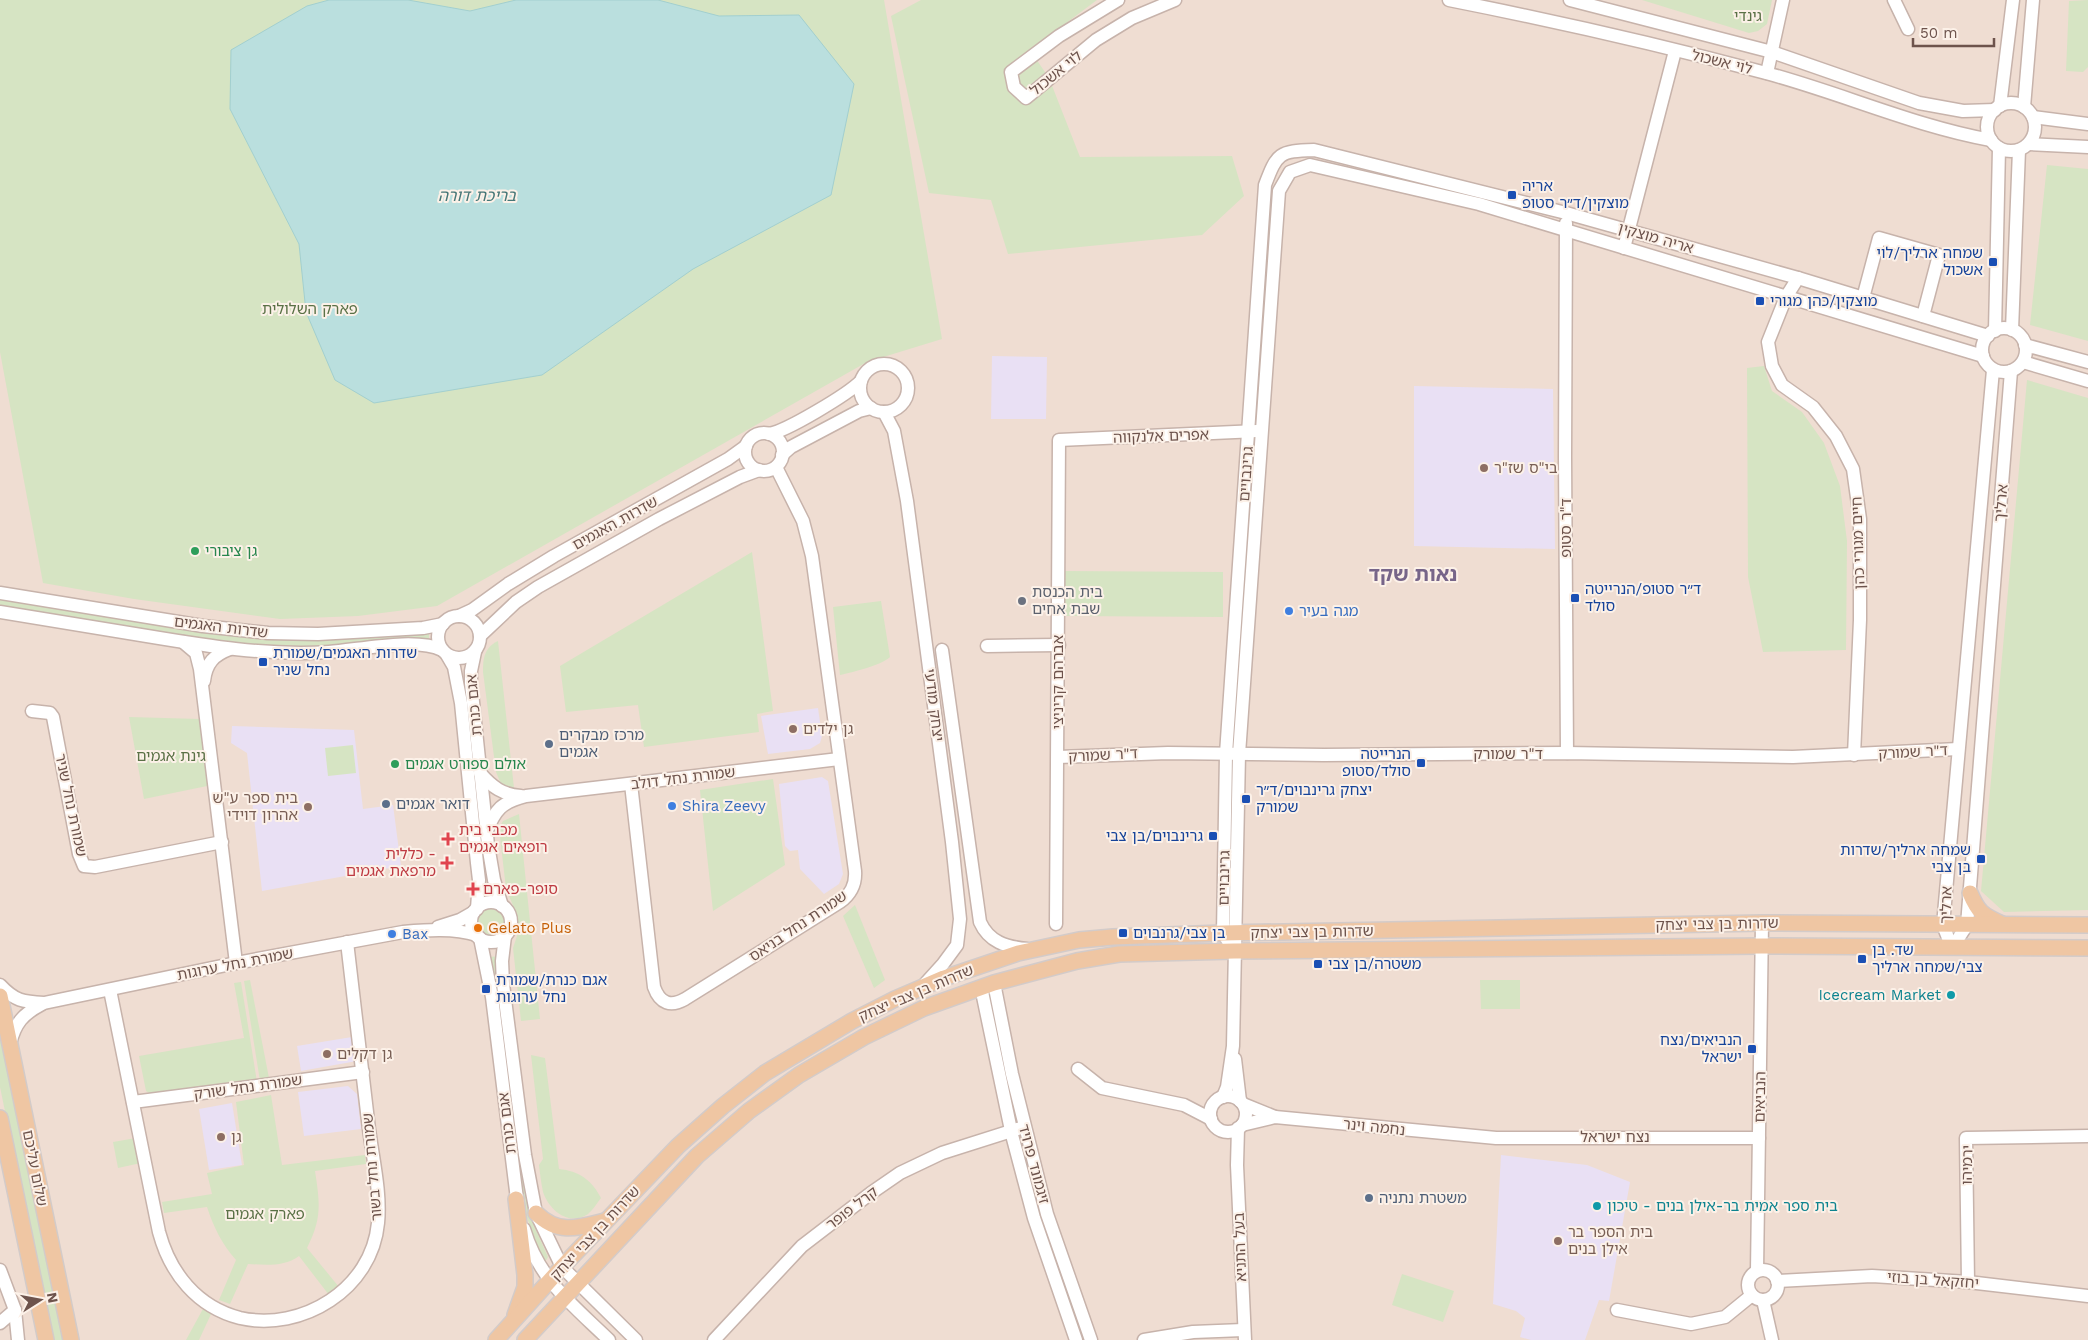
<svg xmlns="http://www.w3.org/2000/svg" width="2088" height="1340" font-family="'Work Sans','Noto Sans Hebrew',sans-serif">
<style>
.residential{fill:#efddd2}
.education{fill:#e9e0f4}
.green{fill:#d6e4c3}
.water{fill:#badfde;stroke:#a2cfcf}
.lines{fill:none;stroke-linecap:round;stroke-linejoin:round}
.minor-casing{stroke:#c7b3ab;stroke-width:15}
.major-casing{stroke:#d3cbc9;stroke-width:18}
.minor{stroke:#fff;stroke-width:12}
.major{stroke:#efc6a3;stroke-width:15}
.transit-dot{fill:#1a4fb4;stroke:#fcf1e8;stroke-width:2}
.education-dot{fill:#8d6e63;stroke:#fcf1e8;stroke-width:2}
.leisure-dot{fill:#2e9e5b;stroke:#fcf1e8;stroke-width:2}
.worship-dot{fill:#6b7280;stroke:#fcf1e8;stroke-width:2}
.shop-dot{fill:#3f7fe0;stroke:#fcf1e8;stroke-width:2}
.service-dot{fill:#5c6f8a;stroke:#fcf1e8;stroke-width:2}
.health-dot{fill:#e0444e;stroke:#fcf1e8;stroke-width:2}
.food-dot{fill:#e8710a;stroke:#fcf1e8;stroke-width:2}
.culture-dot{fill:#0f9aa8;stroke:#fcf1e8;stroke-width:2}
.labels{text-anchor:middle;stroke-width:4;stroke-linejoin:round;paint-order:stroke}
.park-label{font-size:15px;fill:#5a7146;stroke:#fcf1e8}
.street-label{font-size:15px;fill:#6d534c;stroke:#fcf1e8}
.transit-label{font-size:15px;fill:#164399;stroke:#fcf1e8;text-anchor:start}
.education-label{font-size:15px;fill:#785e54;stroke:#fcf1e8;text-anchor:start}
.leisure-label{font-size:15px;fill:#27864d;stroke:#fcf1e8;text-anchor:start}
.worship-label{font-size:15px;fill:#5b616d;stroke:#fcf1e8;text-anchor:start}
.shop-label{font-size:15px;fill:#366cbe;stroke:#fcf1e8;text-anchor:start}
.service-label{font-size:15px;fill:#4e5e75;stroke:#fcf1e8;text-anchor:start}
.health-label{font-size:15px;fill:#be3a42;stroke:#fcf1e8;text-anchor:start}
.food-label{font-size:15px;fill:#c56008;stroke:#fcf1e8;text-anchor:start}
.culture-label{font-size:15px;fill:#0d838f;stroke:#fcf1e8;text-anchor:end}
.water-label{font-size:16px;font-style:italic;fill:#467777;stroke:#fcf1e8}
.district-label{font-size:20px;font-weight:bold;fill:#776589;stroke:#fcf1e8}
</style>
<rect width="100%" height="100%" fill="#f8ece3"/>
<!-- residential -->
<rect class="residential" x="0" y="0" width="2088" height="1340"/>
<!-- education -->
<g class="education">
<path d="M992 356 1047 357 1046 419H991Z"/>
<path d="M1414 386 1553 389 1555 549 1414 546Z"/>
<path d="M818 708 822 736 820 743 810 749 768 754 761 716Z"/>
<path d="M232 726 354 730 363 809 393 805 401 866 262 891 247 753 231 743Z"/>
<path d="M822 777 828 781 843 874 839 884 824 894 800 869 798 850 790 851 785 846 779 784Z"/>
<path d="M352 1037 357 1061 301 1071 297 1046Z"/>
<path d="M348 1086 357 1094 361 1129 304 1136 298 1092Z"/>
<path d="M232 1103 242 1165 209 1170 199 1109Z"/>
<path d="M1501 1155 1587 1165 1630 1182 1609 1301 1599 1300 1585 1340H1531L1520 1337 1525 1318 1516 1311 1493 1304Z"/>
</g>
<!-- green -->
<g class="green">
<path d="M0 0H884L942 339 867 362 437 606 358 616 280 619 134 599 43 583 0 352Z"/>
<path d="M921 0H1097L1030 50 1049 78 1080 157 1232 156 1244 196 1202 235 1008 254 991 200 929 193 891 16Z"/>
<path d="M1642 0H1772L1767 24 1758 31 1749 33Z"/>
<path d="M2088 0V67L2083 72 2066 71 2069 1Z"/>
<path d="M2047 165 2088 169V341L2030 325Z"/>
<path d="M1764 366 1772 391 1802 412 1824 443 1840 486 1847 541 1846 650 1763 652 1748 577 1747 368Z"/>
<path d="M2027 380 2088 398V910L2004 912 1981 891Z"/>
<path d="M752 552 773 711 757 714 759 732 644 747 638 705 566 712 560 666Z"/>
<path d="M1064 571 1223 572V617L1064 616Z"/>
<path d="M0 599 156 624 429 632V641L296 648 235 644 0 607Z"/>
<path d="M881 601 890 657C880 666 853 672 840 675L833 607Z"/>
<path d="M498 641 514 788 501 784 496 772 483 672C483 658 484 648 498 641Z"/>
<path d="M129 717 200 719 212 785 144 799Z"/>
<path d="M353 745 356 773 328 776 325 748Z"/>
<path d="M773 779 785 865 713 911 700 790Z"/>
<path d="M519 814 540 1019 521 1021 513 948 519 930 518 922 515 910 506 889 499 828 503 821Z"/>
<path d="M855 905 885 980 874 988 843 916Z"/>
<circle cx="490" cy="922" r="15"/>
<path d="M499 956 529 1209 535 1228 548 1257 544 1264 526 1215 522 1192 495 981 490 957Z"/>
<path d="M250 980 269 1078 260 1081 244 981Z"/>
<path d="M1480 980H1520V1009H1481Z"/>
<path d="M241 982 257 1082 157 1098 146 1091 139 1056 244 1038 234 983Z"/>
<path d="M0 1025 64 1340H52L0 1087Z"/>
<path d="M531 1055 545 1058 559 1169C579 1171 592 1180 601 1198 597 1203 593 1210 588 1214 569 1227 549 1210 543 1192 541 1183 540 1173 539 1165L543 1159Z"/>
<path d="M271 1095 282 1165 365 1155 366 1164 315 1171C320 1203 322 1219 307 1248L339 1287 329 1295 299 1256C284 1267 266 1265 248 1264L230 1304 219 1300 236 1260C222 1244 214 1228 207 1207L164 1213 162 1202 212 1194 207 1173 244 1165 236 1102Z"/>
<path d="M136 1138 141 1163 118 1168 113 1142Z"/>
<path d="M1402 1274 1454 1291 1443 1322 1392 1305Z"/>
<path d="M204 1307 212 1312 199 1340H186Z"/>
</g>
<!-- water -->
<path class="water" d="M329 0H408L470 11 516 0H658L719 16 799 15 854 84 831 195 693 269 542 375 374 403 335 380 306 312 299 244 230 109 231 50 307 6Z"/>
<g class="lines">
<!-- minor casing -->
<g class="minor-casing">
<g id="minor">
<path d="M1118 0 1059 36 1011 72 1014 87 1026 98 1096 40 1132 18 1175 0"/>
<path d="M1449 0C1555 21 1661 45 1766 73 1841 93 1914 126 1991 140"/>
<path d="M1570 0 1772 52 1919 103 1963 111 1995 110"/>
<path d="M1894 0 1908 29"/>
<path d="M1767 73 1783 0"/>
<circle cx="2011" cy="127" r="24"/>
<path d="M2000 106 2013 0"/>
<path d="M2024 107 2033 0"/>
<path d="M2033 117 2088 124"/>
<path d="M2029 144 2088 147"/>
<path d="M1566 223 1565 457 1567 753"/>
<path d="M1624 248 1675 51"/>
<path d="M1798 278 1786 297 1768 342 1772 366 1782 385 1813 407 1836 436 1853 469 1860 519V620L1854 755"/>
<path d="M1863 298 1879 238 1939 255 1923 316"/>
<circle cx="2004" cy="350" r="22"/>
<path d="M2012 330 2019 150"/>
<path d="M1995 331 1999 148"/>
<path d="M2025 345 2088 362"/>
<path d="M2023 362 2088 381"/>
<circle cx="884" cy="388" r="24"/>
<path d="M884 412 894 431 907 501 952 842 960 919 957 945 943 964 924 985"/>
<circle cx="764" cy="452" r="19"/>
<path d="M769 434C787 431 848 394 861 381"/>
<path d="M782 455 791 447 859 411 871 408"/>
<path d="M0 593 203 626 268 633 318 634 423 628 443 624"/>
<path d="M0 612C49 620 98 628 147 636 207 646 267 656 329 652 358 650 416 637 442 650"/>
<circle cx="459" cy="637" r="21"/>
<path d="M459 616 472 610 508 584 554 556 728 459 746 446"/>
<path d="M480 636 516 602 538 587 659 519 740 477 759 470"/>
<path d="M183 642 196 653 200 669 236 963"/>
<path d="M987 646 1059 645"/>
<path d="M942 650 980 922C989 942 1006 947 1027 949"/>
<path d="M475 652 471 671V683L488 845 494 880 502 906"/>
<path d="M447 655 454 667 461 703 477 863 479 880 477 909"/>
<path d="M204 681C206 663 214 655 230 649"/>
<path d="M32 711 50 713 53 717 79 854 84 866 95 867 222 842"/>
<path d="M1058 757 1168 753 1324 755 1567 753 1793 757 1958 749"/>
<path d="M480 773C492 787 503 795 521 796"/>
<path d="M631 784 654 987C660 1004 671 1007 685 999L840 902C851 894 856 885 855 871L812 556 803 521 776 467"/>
<path d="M486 833C495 809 502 802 526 796L839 759"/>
<circle cx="491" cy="922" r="20"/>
<path d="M1056 924 1059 440 1257 431"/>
<path d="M438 927 460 920 474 912"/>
<path d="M505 936 502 961 503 984 525 1155 536 1213 562 1267 636 1340"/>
<path d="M480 938 492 997 518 1207"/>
<path d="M1228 941 1223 933 1226 754 1265 185C1277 153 1279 151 1314 150L1566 213 1798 278 1988 336"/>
<path d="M1952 948 1967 925 2011 371"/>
<path d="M1952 948 1943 925 1993 370"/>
<path d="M994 983 1012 1074 1047 1214 1091 1340"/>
<path d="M0 985C15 1001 23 1002 44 1003L236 963 403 932C428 930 453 928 477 935"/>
<path d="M981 987 1012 1135 1034 1218 1076 1340"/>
<path d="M110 990 159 1232C170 1273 197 1307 240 1318 302 1332 372 1289 378 1223 381 1193 373 1160 369 1129 362 1067 354 1004 347 942"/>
<path d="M10 1044C15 1023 23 1014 42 1004"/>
<path d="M1235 1059 1240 1101"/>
<path d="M1078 1069 1102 1088 1184 1105 1211 1119"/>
<circle cx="1228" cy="1114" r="18"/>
<path d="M1223 1097 1227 1087 1233 1046 1239 754 1279 191 1290 172 1310 165 1479 204 1983 356"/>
<path d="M133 1102 363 1072"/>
<path d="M1243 1104 1275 1117"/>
<path d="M1242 1125 1275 1117 1496 1138H1759"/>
<path d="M1238 1128 1237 1165 1245 1340"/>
<path d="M524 1229C539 1280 572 1304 609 1340"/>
<path d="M0 1270 15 1310 18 1340"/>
<circle cx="1763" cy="1285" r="15"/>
<path d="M1757 1271 1762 923"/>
<path d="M1777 1281 1872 1276 1968 1282 2088 1296"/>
<path d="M1968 1282 1966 1138 2088 1136"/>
<path d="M1763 1300 1772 1340"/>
<path d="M1617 1310 1691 1324 1725 1317 1752 1295"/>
<path d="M0 1323 15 1310"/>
<path d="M714 1340 802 1246 871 1193 900 1173 942 1153 1024 1127"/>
<path d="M1144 1340 1193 1332 1243 1330"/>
</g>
</g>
<!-- major casing -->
<g class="major-casing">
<g id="major">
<path d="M1970 893C1978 912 1982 915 2002 924"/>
<path d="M0 996 71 1340"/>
<path d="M0 1118 46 1340"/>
<path d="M536 1213C558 1235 578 1228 605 1221"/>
<path d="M515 1315 525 1287V1275L516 1199"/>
<path d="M496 1340 562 1267 678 1146 723 1106 765 1073 852 1021 895 999 944 978 1018 953 1079 940 1113 937 1223 933 1762 923 2088 925"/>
<path d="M525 1340 697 1156 749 1111 799 1075 864 1037 924 1008 994 983 1077 961 1119 954 1234 951 1762 946 2088 948"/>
</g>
</g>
<!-- minor -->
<use href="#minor" class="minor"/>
<!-- major -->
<use href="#major" class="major"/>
</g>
<!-- markers -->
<g class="transit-dot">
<rect x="1507" y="190" width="10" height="10" rx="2.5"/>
<rect x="1988" y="257" width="10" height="10" rx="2.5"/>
<rect x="1755" y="296" width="10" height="10" rx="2.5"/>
<rect x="1570" y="593" width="10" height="10" rx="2.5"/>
<rect x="258" y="657" width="10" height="10" rx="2.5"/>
<rect x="1416" y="758" width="10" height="10" rx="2.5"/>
<rect x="1241" y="794" width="10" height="10" rx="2.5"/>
<rect x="1208" y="831" width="10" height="10" rx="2.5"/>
<rect x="1976" y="854" width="10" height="10" rx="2.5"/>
<rect x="1118" y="928" width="10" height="10" rx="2.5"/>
<rect x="1857" y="954" width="10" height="10" rx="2.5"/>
<rect x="1313" y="959" width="10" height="10" rx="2.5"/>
<rect x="481" y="984" width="10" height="10" rx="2.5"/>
<rect x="1747" y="1044" width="10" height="10" rx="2.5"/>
</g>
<g class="education-dot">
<circle cx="1484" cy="468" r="5"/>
<circle cx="793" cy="729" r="5"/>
<circle cx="308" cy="807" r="5"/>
<circle cx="327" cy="1054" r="5"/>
<circle cx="221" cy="1137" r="5"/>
<circle cx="1558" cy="1241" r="5"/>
</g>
<g class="leisure-dot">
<circle cx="195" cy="551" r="5"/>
<circle cx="395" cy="764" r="5"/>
</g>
<circle class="worship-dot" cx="1022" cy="601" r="5"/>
<g class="shop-dot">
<circle cx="1289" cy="611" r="5"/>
<circle cx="672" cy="806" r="5"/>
<circle cx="392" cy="934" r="5"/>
</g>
<g class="service-dot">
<circle cx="549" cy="744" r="5"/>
<circle cx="386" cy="804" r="5"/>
<circle cx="1369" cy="1198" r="5"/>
</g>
<g class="health-dot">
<path d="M445.5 831.5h5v5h5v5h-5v5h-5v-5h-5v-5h5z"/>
<path d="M444.5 855.5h5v5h5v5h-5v5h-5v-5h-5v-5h5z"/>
<path d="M470.5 881.5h5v5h5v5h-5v5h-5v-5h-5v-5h5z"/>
</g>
<circle class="food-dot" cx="478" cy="928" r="5"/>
<g class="culture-dot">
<circle cx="1951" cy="995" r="5"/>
<circle cx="1597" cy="1206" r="5"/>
</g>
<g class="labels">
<!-- park labels -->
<g class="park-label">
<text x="1748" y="21">גינדי</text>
<text x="310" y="314">פארק השלולית</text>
<text x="171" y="761">גינת אגמים</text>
<text x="265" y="1219">פארק אגמים</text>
</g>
<!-- street labels -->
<g class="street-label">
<text transform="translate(1722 62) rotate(14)" y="5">לוי אשכול</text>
<text transform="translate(1056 73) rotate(-39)" y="5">לוי אשכול</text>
<text transform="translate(1656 238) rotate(16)" y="5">אריה מוצקין</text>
<text transform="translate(1161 436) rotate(-2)" y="5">אפרים אלנקווה</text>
<text transform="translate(1246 474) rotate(-86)" y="5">גרינבויים</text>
<text transform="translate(2001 503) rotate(-85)" y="5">ארליך</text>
<text transform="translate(615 523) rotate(-29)" y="5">שדרות האגמים</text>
<text transform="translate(1566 528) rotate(-90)" y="5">ד"ר סטופ</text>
<text transform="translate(1858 543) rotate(-92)" y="5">חיים מגורי כהן</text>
<text transform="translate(221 627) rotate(7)" y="5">שדרות האגמים</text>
<text transform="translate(1058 682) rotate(-90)" y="5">אברהם קריניצי</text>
<text transform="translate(474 705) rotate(-95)" y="5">אגם כנרת</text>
<text transform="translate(934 705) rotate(83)" y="5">יצחק מודעי</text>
<text transform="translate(1913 752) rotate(-3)" y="5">ד"ר שמורק</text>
<text x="1508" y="759">ד"ר שמורק</text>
<text transform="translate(1103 755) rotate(-3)" y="5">ד"ר שמורק</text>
<text transform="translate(683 778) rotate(-7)" y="5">שמורת נחל דולב</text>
<text transform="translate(71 805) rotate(78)" y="5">שמורת נחל שניר</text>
<text transform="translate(1224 878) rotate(-89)" y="5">גרינבויים</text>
<text transform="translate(1946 905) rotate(-88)" y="5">ארליך</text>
<text transform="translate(1717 924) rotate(-1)" y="5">שדרות בן צבי יצחק</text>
<text transform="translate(798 926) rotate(-34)" y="5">שמורת נחל בניאס</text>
<text transform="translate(1312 932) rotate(-1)" y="5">שדרות בן צבי יצחק</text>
<text transform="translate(235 964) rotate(-11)" y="5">שמורת נחל ערוגות</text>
<text transform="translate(916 993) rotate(-23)" y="5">שדרות בן צבי יצחק</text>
<text transform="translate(248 1087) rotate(-8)" y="5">שמורת נחל שורק</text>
<text transform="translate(1760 1097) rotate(-89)" y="5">הנביאים</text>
<text transform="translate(507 1123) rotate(-97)" y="5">אגם כנרת</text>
<text transform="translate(1374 1127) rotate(6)" y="5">נחמה וינר</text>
<text x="1615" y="1142">נצח ישראל</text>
<text transform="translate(1034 1164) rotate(75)" y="5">זיגמונד פרויד</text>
<text transform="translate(1967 1165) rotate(-89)" y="5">ירמיהו</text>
<text transform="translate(372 1167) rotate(-95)" y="5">שמורת נחל בשור</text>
<text transform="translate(35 1168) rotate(79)" y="5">שלום עליכם</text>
<text transform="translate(852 1208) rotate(-37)" y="5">קרל פופר</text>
<text transform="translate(595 1233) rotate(-47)" y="5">שדרות בן צבי יצחק</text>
<text transform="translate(1240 1247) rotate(-92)" y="5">בעל התניא</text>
<text transform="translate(1933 1280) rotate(4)" y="5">יחזקאל בן בוזי</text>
</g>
<!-- transit labels -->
<g class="transit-label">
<text x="1522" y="191">אריה<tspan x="1522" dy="17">מוצקין/ד״ר סטופ</tspan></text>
<text x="1983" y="258" text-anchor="end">שמחה ארליך/לוי<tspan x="1983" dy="17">אשכול</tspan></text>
<text x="1770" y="306">מוצקין/כהן מגורי</text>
<text x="1585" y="594">ד״ר סטופ/הנרייטה<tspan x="1585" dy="17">סולד</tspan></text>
<text x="273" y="658">שדרות האגמים/שמורת<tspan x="273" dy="17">נחל שניר</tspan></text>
<text x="1411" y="759" text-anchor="end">הנרייטה<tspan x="1411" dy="17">סולד/סטופ</tspan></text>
<text x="1256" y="795">יצחק גרינבוים/ד״ר<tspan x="1256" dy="17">שמורק</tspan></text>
<text x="1203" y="841" text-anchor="end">גרינבוים/בן צבי</text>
<text x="1971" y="855" text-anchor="end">שמחה ארליך/שדרות<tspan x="1971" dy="17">בן צבי</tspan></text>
<text x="1133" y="938">בן צבי/גרנבוים</text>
<text x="1872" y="955">שד. בן<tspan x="1872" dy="17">צבי/שמחה ארליך</tspan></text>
<text x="1328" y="969">משטרה/בן צבי</text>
<text x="496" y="985">אגם כנרת/שמורת<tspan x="496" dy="17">נחל ערוגות</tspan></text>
<text x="1742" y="1045" text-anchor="end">הנביאים/נצח<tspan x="1742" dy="17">ישראל</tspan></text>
</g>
<!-- education labels -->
<g class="education-label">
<text x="1494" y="473">בי"ס שז"ר</text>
<text x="803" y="734">גן ילדים</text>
<text x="298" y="803" text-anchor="end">בית ספר ע"ש<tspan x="298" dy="17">אהרון דוידי</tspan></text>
<text x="337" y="1059">גן דקלים</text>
<text x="231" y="1142">גן</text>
<text x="1568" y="1237">בית הספר בר<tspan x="1568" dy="17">אילן בנים</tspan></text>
</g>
<!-- leisure labels -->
<g class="leisure-label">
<text x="205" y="556">גן ציבורי</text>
<text x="405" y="769">אולם ספורט אגמים</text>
</g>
<!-- worship labels -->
<g class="worship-label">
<text x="1032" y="597">בית הכנסת<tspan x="1032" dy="17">שבת אחים</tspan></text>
</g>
<!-- shop labels -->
<g class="shop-label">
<text x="1299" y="616">מגה בעיר</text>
<text x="682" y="811">Shira Zeevy</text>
<text x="402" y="939">Bax</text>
</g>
<!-- service labels -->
<g class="service-label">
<text x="559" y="740">מרכז מבקרים<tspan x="559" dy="17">אגמים</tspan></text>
<text x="396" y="809">דואר אגמים</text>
<text x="1379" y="1203">משטרת נתניה</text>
</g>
<!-- health labels -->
<g class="health-label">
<text x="459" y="835">מכבי בית<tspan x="459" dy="17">רופאים אגמים</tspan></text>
<text x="436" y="859" text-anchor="end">כללית -<tspan x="436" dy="17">מרפאת אגמים</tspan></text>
<text x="483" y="894">סופר-פארם</text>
</g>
<!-- food labels -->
<g class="food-label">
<text x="488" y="933">Gelato Plus</text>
</g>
<!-- culture labels -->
<g class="culture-label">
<text x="1941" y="1000">Icecream Market</text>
<text x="1607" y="1211" text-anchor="start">בית ספר אמית בר-אילן בנים - טיכון</text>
</g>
<!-- water labels -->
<g class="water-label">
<text x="477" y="201">בריכת דורה</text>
</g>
<!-- district labels -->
<g class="district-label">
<text x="1413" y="581">נאות שקד</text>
</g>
</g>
<!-- north arrow -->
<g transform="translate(40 1300) rotate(79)" stroke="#fcf1e8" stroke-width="4" paint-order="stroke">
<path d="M0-4L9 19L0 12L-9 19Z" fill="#6d534c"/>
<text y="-8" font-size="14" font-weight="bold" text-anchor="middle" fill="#6d534c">N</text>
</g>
<!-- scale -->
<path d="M1913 38v8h81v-8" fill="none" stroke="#6d534c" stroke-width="2.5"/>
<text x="1920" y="38" font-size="15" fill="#6d534c" stroke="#fcf1e8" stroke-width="4" paint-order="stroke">50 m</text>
</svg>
